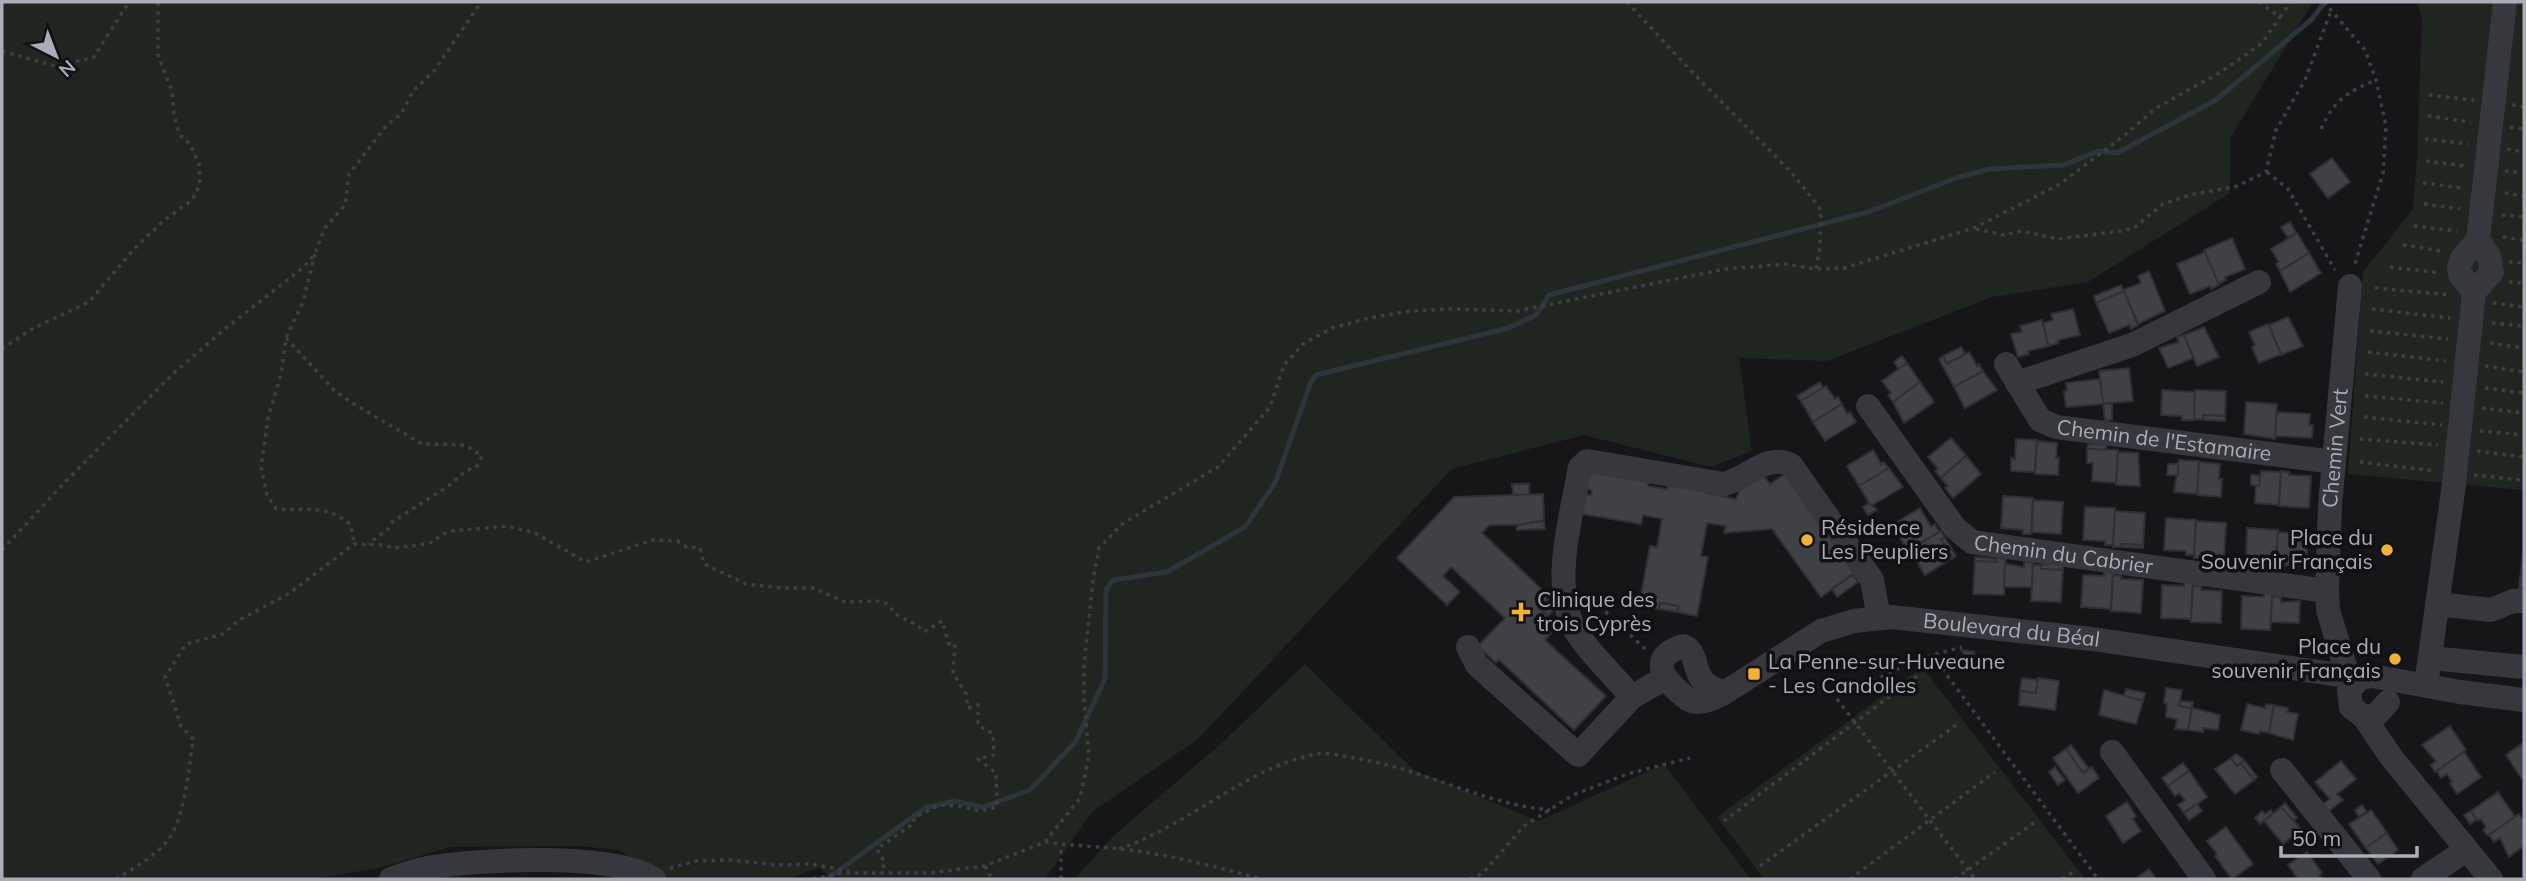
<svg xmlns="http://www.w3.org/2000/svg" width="2526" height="881" font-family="Mulish,sans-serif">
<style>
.green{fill:#1e261f}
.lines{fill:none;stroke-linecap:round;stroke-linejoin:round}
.stream{stroke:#2c353c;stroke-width:5}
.building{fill:#404145;stroke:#303034;stroke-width:2}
.path{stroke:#3d3f44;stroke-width:3.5;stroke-dasharray:3.5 5;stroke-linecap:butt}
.minor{stroke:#37383d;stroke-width:24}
.poi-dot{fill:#f2b134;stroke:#111113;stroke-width:2.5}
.labels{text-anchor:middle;stroke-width:7;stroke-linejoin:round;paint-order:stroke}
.street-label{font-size:21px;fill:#a8adb8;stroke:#111113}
.poi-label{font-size:21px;fill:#a8adb8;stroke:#111113;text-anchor:start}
</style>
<rect width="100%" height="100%" fill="#161618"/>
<!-- green -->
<g class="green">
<path d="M2 2H2313L2231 137 2230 193 2088 282 1992 297 1827 361 1739 358 1752 451 1711 467 1584 435 1452 469 1198 739 1092 812 1045 879H834L819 868 786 879H671L618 850 580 846 450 847 379 868 311 879H2Z"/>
<path d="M2417 2H2524V490L2348 474 2363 272 2413 209 2417 158 2422 18Z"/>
<path d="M1305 664 1414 770 1539 821 1664 764 1751 879H1075L1113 836 1215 749Z"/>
<path d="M1922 667 2085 879H1764L1717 817Z"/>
</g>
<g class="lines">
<!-- stream -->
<path class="stream" d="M827 879 925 808 954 801 983 807 1030 790 1076 741 1105 679 1106 590 1113 580 1167 572 1245 527 1275 483 1311 382 1316 375 1509 328 1536 315 1549 295 1868 212 1959 177 1990 169 2063 165 2099 151 2117 153 2216 100 2311 20 2325 2"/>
</g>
<!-- building -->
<g class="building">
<path d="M2332 158 2350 182 2328 198 2310 174Z"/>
<path d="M2290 222 2296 233 2288 238 2281 227Z"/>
<path d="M2297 233 2309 253 2280 271 2276 264 2279 262 2271 249Z"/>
<path d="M2232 238 2245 269 2225 277 2226 280 2218 284 2204 250Z"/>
<path d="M2205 252 2219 285 2211 289 2210 286 2190 294 2177 264Z"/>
<path d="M2309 253 2321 273 2290 292 2280 271Z"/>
<path d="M2149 271 2165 311 2138 324 2123 290 2141 283 2138 276Z"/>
<path d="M2121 285 2124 291 2096 303 2094 296Z"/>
<path d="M2124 291 2138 325 2131 329 2129 325 2109 333 2096 303Z"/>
<path d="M2073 309 2080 335 2058 340 2059 343 2048 346 2043 323 2053 320 2051 314Z"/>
<path d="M2288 317 2303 346 2281 355 2269 325Z"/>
<path d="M2042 320 2048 346 2028 351 2029 354 2018 357 2011 334 2022 332 2020 326Z"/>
<path d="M2268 324 2281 354 2259 363 2252 347 2255 345 2249 332Z"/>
<path d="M2204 327 2219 357 2197 366 2184 335Z"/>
<path d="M2184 335 2193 358 2168 368 2159 348 2179 342 2177 337Z"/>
<path d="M1961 347 1965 354 1947 364 1943 356Z"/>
<path d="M1969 352 1977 366 1979 364 1983 371 1954 387 1939 359 1943 356 1947 364Z"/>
<path d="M1902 356 1907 363 1899 369 1894 362Z"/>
<path d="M1907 363 1920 382 1893 402 1888 395 1891 393 1882 381Z"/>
<path d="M2129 368 2133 401 2103 404 2099 371Z"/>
<path d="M1983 371 1997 390 1965 408 1954 387Z"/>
<path d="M2100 379 2103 404 2066 407 2064 391 2067 390 2066 383Z"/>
<path d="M1820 382 1823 388 1801 401 1797 396Z"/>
<path d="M1920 382 1934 402 1904 423 1893 402Z"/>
<path d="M1826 386 1835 399 1838 397 1842 404 1813 422 1801 401Z"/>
<path d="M2162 390 2195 392 2194 420H2182V416L2161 415Z"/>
<path d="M2195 390 2226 391 2225 416 2203 415V420L2194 419Z"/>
<path d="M2246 402 2277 404 2275 439 2244 434Z"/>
<path d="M2112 403V420L2105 421 2103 404Z"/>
<path d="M1842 404 1847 414 1850 412 1856 422 1825 441 1813 422Z"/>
<path d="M2277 412 2310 414 2309 425H2313L2312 438 2275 436Z"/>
<path d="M2203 415 2225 416V421L2203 420Z"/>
<path d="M1951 438 1966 456 1941 478 1935 471 1938 469 1928 457Z"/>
<path d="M2016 439 2037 440 2035 472 2011 471V458L2015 459Z"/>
<path d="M2037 441 2057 443 2056 458H2059L2058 475 2035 474Z"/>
<path d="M2088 444 2106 445V450L2087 449Z"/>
<path d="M2087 449 2118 450 2116 483 2092 481 2093 463H2087Z"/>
<path d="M1873 450 1881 464 1884 462 1889 469 1859 486 1847 466Z"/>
<path d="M2118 452 2138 453 2140 486 2116 485Z"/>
<path d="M1966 456 1981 474 1953 498 1945 488 1948 486 1941 478Z"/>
<path d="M2179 460 2199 461 2198 494 2174 492Z"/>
<path d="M2199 462 2220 464 2219 479H2222L2221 497 2197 495Z"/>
<path d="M2168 464H2178V475H2167Z"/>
<path d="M1889 468 1903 487 1871 506 1859 486Z"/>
<path d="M1590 470 1649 480 1648 486 1667 489 1668 484 1736 499 1739 491 1763 474 1770 484 1786 473 1857 571 1821 597 1772 529 1724 533 1726 526 1707 523 1701 556 1708 557 1697 616 1677 612 1679 606 1660 603 1659 609 1639 606 1650 546 1657 547 1662 519 1643 515 1641 524 1582 514 1585 494 1591 495 1592 490 1586 489Z"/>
<path d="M2261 471 2281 472 2279 505 2255 503 2256 485 2259 486Z"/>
<path d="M2281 471 2289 472V475L2311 476 2309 508 2279 506Z"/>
<path d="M2251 475 2260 476 2259 486 2251 485Z"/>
<path d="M1512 484H1529V495H1513Z"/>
<path d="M1543 494 1544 521 1531 522V525H1489L1482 533 1550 597 1539 608 1558 625 1545 640 1606 696 1574 730 1499 660 1496 663 1478 646 1505 618 1451 567 1443 576 1460 592 1447 605 1397 558 1454 497Z"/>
<path d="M2003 496 2033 498 2031 534H2023V530L2001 528Z"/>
<path d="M2033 500 2063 502 2061 534 2032 532Z"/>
<path d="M1869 503 1877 510 1868 515 1863 507Z"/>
<path d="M2085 507 2115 508 2113 545H2105V541L2083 540Z"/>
<path d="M1920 508 1931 527 1935 524 1939 532 1908 551 1892 525Z"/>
<path d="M2115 511 2145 513 2143 545 2121 544V547H2113Z"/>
<path d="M2166 518 2196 520 2194 555H2186V551L2164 550Z"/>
<path d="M1544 521 1545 529 1517 530V525Z"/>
<path d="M2196 521 2226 523 2224 556 2203 555V558H2194Z"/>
<path d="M2247 528 2278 530 2276 566H2268V562L2246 561Z"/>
<path d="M1941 531 1945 538 1941 539 1953 558 1925 575 1910 550Z"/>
<path d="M2278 532 2308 534 2306 566 2284 565V569L2275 568Z"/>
<path d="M1945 538 1956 556 1953 558 1941 539Z"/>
<path d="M2524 543V588H2519Z"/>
<path d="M2121 544 2143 545V548L2121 547Z"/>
<path d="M1975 557 1997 559V562L1975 561Z"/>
<path d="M1997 558 2006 559 2004 595 1973 594 1975 561 1997 562Z"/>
<path d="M2024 562H2033L2032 587H2004L2005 564 2024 567Z"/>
<path d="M2063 563V570L2041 569V565Z"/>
<path d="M2033 565H2041V569L2063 570 2061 602 2031 601Z"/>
<path d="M2104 572 2113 573 2111 609 2081 607 2083 575 2104 576Z"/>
<path d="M1853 575 1858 582 1837 597 1832 589Z"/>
<path d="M2113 575 2121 576V579L2143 580 2141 613 2111 611Z"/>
<path d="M2184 583H2193L2191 619 2161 618 2162 585 2184 586Z"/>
<path d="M2193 586H2201V590L2222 591 2221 623 2191 622Z"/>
<path d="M2264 593 2272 594 2270 630 2241 629 2242 596 2264 597Z"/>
<path d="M1551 595 1560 603 1548 616 1539 608Z"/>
<path d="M2272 596 2281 597V602L2300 601 2299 623 2271 622Z"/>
<path d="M1660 603 1679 606 1677 612 1659 609Z"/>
<path d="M1961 650 1974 652 1975 659 1970 663Z"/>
<path d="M2022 678 2038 680 2036 693 2020 691Z"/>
<path d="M2038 678 2059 681 2055 710 2019 705 2020 691 2036 693Z"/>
<path d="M2166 688 2182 690 2179 706 2192 708 2188 730 2175 729 2177 719 2166 717 2167 704 2164 703Z"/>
<path d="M2126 689 2145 693 2143 701 2124 696Z"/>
<path d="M2104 690 2143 701 2136 724 2099 715Z"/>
<path d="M2180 701 2193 702 2192 708 2179 706Z"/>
<path d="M2247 704 2265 708 2266 704 2274 705 2269 733 2260 731 2259 734 2241 730Z"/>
<path d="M2274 705 2288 708 2287 712 2298 714 2293 740 2269 733Z"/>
<path d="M2192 708 2220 715 2218 730 2203 728V732L2188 730Z"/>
<path d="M2450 726 2466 750 2435 772 2431 765 2436 761 2422 745Z"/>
<path d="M2524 742V778L2522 779 2506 755Z"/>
<path d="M2071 745 2089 769 2083 773 2066 749Z"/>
<path d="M2066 749 2083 773 2092 767 2099 778 2078 793 2053 758Z"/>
<path d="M2464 752 2481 777 2457 794 2450 783 2452 782 2447 774 2441 778 2437 771Z"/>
<path d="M2236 754 2244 760 2237 766 2231 758Z"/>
<path d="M2231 758 2237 766 2241 763 2254 780 2235 794 2215 769Z"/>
<path d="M2244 760 2257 777 2254 780 2241 763Z"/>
<path d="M2341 761 2356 779 2337 794 2343 800 2329 811 2323 804 2330 799 2315 782Z"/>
<path d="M2183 763 2189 771 2168 786 2162 778Z"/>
<path d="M2055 767 2065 780 2058 785 2049 772Z"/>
<path d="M2189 771 2207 797 2184 813 2178 805 2185 800 2179 793 2175 796 2168 786Z"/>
<path d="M2498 792 2515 817 2488 836 2483 830 2486 827 2481 819 2478 821 2471 811Z"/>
<path d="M2127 802 2136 816 2133 819 2141 831 2123 843 2106 816Z"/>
<path d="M2285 803 2297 818 2293 821 2281 807Z"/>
<path d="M2197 804 2202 811 2189 820 2184 813Z"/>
<path d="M2362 805 2367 812 2359 817 2355 810Z"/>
<path d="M2281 807 2301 829 2283 844 2264 821Z"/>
<path d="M2271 810 2273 813 2260 824 2255 818 2262 811 2265 814Z"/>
<path d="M2371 810 2387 833 2366 848 2349 824Z"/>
<path d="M2471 811 2476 820 2470 824 2464 815Z"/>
<path d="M2519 814 2524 821V846L2509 857 2500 838 2494 842 2489 835Z"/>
<path d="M2226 827 2253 864 2232 879 2215 856 2217 854 2207 841Z"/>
<path d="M2387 833 2398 850 2378 864 2366 848Z"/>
<path d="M2307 852 2322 873 2319 875 2322 879H2298L2288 865Z"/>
<path d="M2149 869 2156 879H2140L2138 877Z"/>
</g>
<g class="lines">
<!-- path -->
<g class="path">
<path d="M1627 2 1691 71 1793 174 1821 210 1820 246 1816 269"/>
<path d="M2259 2 2280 17 2291 2"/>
<path d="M2324 2 2365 50 2376 80 2386 126 2383 173 2354 267"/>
<path d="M2 51 55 66 93 58 129 2"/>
<path d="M2429 95 2474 100"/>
<path d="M2512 105 2524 107"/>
<path d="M2428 116 2471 122"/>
<path d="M2510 127 2524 129"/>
<path d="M2321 129C2335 99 2347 92 2376 80"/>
<path d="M2425 139 2468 144"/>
<path d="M2507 149 2524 152"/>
<path d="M2426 161 2466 166"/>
<path d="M2505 171 2524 173"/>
<path d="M2267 172 2288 189 2335 270"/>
<path d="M2423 183 2462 188"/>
<path d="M2505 193 2524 196"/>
<path d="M2424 204 2460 209"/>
<path d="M2502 215 2524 217"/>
<path d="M2414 226 2457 231"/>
<path d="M1976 229 2004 235 2022 231 2058 239 2121 231 2134 228 2163 204 2190 195 2237 186 2266 172 2276 130 2305 80 2331 11"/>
<path d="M2503 237 2524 240"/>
<path d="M2403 245 2442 251"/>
<path d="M315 254 303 302 286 338 281 374 268 418 261 467 267 495 276 509C307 511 326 504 351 525L354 544"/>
<path d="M2509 262 2524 263"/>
<path d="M2390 267 2440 273"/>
<path d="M2509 282 2524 283"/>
<path d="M2375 288 2450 295"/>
<path d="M2493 303 2524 307"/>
<path d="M2372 309 2450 318"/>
<path d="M2492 323 2524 326"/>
<path d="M2370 331 2448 339"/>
<path d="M286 338 334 390 352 403 422 444 465 445 482 456 477 466 466 471 447 487 392 522 388 529 368 544"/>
<path d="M2490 343 2524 348"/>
<path d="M2 349 30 330 89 302 134 249 162 222 192 200 200 184 199 164 190 144 179 134 174 114 172 91 158 55V2"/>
<path d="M2368 352 2446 361"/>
<path d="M2485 366 2524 372"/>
<path d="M2365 374 2443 382"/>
<path d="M2485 388 2524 393"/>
<path d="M2365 396 2443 403"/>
<path d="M2482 408 2524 413"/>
<path d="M2364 417 2442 425"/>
<path d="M2480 431 2524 435"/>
<path d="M2360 439 2438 445"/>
<path d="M2477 451 2524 457"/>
<path d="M2360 462 2435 471"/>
<path d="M2474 475 2520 480"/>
<path d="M2 550 65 482 174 373 226 328 304 267 315 253 325 228 345 205 349 174 387 125 401 114 413 91 434 71 481 2"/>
<path d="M1587 594 1645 649"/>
<path d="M1932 655 2098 879"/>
<path d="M1873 681 1918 659 1962 647"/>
<path d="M1837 699 1975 879"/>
<path d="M1724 821 1921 673"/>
<path d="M1045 842C1071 846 1095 846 1120 849 1168 854 1216 867 1262 879"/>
<path d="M1119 849C1188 826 1243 769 1316 754 1328 752 1342 756 1354 758 1421 768 1483 804 1550 810"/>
<path d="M985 866 992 879"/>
<path d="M1760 866 1959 723"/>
<path d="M670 868 696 861 731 860 777 865 810 864 849 871"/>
<path d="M116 879C133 868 155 857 168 840 185 818 189 767 193 739L181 726 165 677 186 644 223 634 239 620 290 593 354 544 384 545 393 548 420 545 433 542 441 535 451 531 507 526 535 533 586 562 653 540 677 541 687 547 700 548 704 564 746 584 782 588H814L845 602 876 601 888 604C900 624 911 616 924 632L942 621 950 647 955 646 953 673 966 694 968 708 978 705V725L993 734 994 755 978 759 996 773 997 807 980 811 958 806 939 805 914 818V823L877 849 885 863 880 873"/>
<path d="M813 879 842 873H929L985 866 1045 842 1080 798 1089 756 1084 698V666L1093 580 1099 548 1122 524 1218 467 1270 407 1284 365 1303 344 1332 328 1369 318 1410 311 1449 309 1517 311 1725 269 1785 264 1816 269 1844 268 1974 228 2060 184 2125 135 2156 108 2221 72 2262 43 2280 17"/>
<path d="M1061 879V845"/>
<path d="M1470 879 1483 873 1524 826 1573 795 1627 774 1690 758"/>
<path d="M1850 879 1995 772"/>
<path d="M1955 879 2035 822"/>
<path d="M2062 879 2073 872"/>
</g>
<!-- minor -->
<g class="minor">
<path d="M2474 292C2470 286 2464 280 2460 274 2455 260 2471 250 2478 240L2505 2"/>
<path id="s1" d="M2006 364 2040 420 2056 427 2334 462"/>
<path d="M2017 383 2132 345 2259 282"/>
<path id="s2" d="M1868 406 1955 528 1972 542 2327 591"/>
<path d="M2437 604 2491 610 2513 601H2524"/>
<path d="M1683 646C1698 652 1693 670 1703 681 1708 687 1717 690 1724 693 1716 697 1707 702 1697 702 1689 702 1684 696 1678 691 1658 673 1653 656 1683 646Z"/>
<path d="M1468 647 1477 665 1578 755 1632 697 1665 678"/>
<path d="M2430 658 2524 667"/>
<path id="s3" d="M2348 676 2328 610 2327 591 2330 505 2350 286"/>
<path d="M2426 685 2454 484 2474 292 2492 272 2489 256 2478 240"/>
<path id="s4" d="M1724 693 1821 631 1854 621 1891 617 2092 639 2360 678"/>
<path d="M1632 697C1615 677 1580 644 1571 622 1553 576 1572 514 1580 467L1587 461 1724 484C1749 478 1766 453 1791 465L1872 580 1879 618"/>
<path d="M2388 702 2376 715 2364 717 2351 707 2349 690 2360 678 2372 676 2460 692 2524 700"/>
<path d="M2364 717 2391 757 2491 879"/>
<path d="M2112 752 2204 879"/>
<path d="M2282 770 2369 879"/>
<path d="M391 879C403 875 415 870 427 868 477 859 612 852 654 879"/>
<path d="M2423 879 2466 850"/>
</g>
</g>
<!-- markers -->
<g class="poi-dot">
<circle cx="1807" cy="540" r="7"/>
<circle cx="2387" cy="550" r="7"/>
<path d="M1517.5 601.5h7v7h7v7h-7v7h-7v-7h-7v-7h7z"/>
<circle cx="2395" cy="659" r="7"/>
<rect x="1747" y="667" width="14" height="14" rx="3.5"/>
</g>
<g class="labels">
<!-- street labels -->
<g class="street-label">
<text dy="7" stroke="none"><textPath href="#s1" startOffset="192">Chemin de l'Estamaire</textPath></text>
<text dy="7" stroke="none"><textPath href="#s3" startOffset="231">Chemin Vert</textPath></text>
<text dy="7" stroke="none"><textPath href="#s2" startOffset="264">Chemin du Cabrier</textPath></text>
<text dy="7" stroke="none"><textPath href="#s4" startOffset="308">Boulevard du Béal</textPath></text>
</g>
<!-- poi labels -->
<g class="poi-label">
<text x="1821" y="535">Résidence<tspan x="1821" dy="24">Les Peupliers</tspan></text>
<text x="2373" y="545" text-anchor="end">Place du<tspan x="2373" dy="24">Souvenir Français</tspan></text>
<text x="1537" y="607">Clinique des<tspan x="1537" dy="24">trois Cyprès</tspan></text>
<text x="2381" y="654" text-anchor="end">Place du<tspan x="2381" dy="24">souvenir Français</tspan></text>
<text x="1768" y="669">La Penne-sur-Huveaune<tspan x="1768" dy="24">- Les Candolles</tspan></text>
</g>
</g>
<!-- border -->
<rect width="2526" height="881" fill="none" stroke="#a8adb8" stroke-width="7"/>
<!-- north arrow -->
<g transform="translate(56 56) rotate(138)" stroke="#111113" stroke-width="5" paint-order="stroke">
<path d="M0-5L12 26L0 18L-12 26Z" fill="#a8adb8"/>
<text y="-10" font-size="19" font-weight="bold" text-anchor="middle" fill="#a8adb8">N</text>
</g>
<!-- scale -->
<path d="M2281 846v10h136v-10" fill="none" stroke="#a8adb8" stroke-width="3.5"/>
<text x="2292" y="846" font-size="21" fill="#a8adb8" stroke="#111113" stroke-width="5" paint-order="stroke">50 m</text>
</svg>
